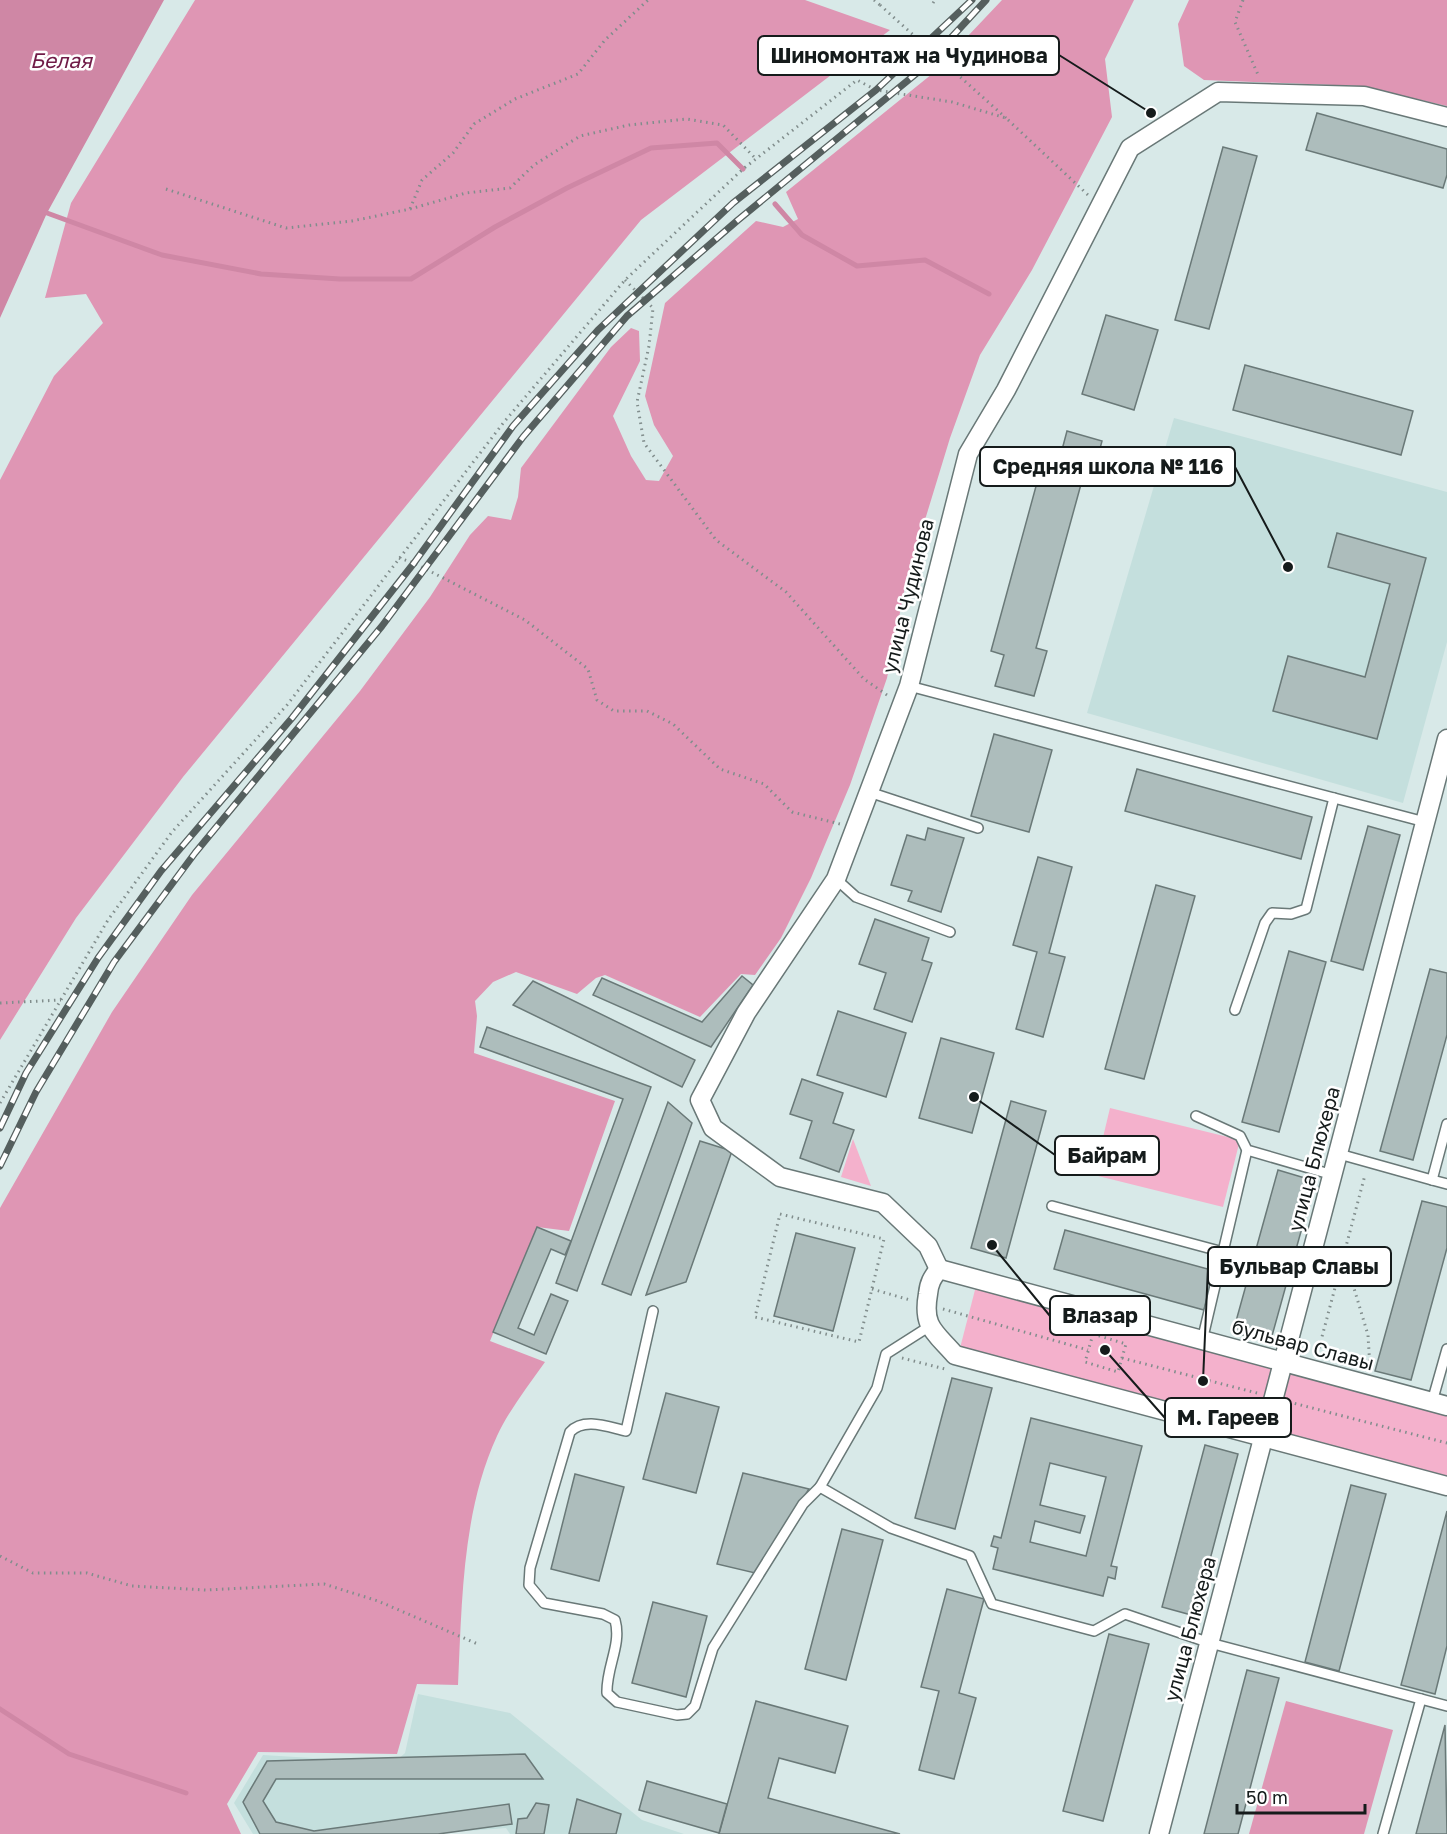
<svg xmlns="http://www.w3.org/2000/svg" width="1447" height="1834" font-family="'Golos Text',sans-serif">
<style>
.built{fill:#c4dfdd}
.green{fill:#f4b1cc}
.forest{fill:#df96b4}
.water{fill:#cf87a5}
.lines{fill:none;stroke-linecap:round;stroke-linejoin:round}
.stream{stroke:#cf87a5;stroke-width:5}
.building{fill:#adbdbc;stroke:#6a7978;stroke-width:1.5;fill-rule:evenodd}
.service-casing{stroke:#697877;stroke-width:12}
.minor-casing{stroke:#697877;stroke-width:21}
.path{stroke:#818d8c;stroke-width:3;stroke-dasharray:1.5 4.5;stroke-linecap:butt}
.service{stroke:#fff;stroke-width:9}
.minor{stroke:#fff;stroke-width:18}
.rail-casing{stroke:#555f5e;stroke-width:7}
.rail{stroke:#fff;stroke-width:4.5;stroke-dasharray:14;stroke-linecap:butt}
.path-bridge{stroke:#818d8c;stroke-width:3;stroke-dasharray:1.5 4.5;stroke-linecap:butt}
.labels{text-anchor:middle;stroke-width:5;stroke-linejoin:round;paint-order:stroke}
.street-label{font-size:20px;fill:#151b1b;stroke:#fff}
.water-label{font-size:21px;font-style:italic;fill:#701b47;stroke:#fff}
.leader{fill:none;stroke:#151b1b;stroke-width:2}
.callout-dot{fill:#151b1b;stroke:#fff;stroke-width:2}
.callout{fill:#fff;stroke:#151b1b;stroke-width:2}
.callout-label{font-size:21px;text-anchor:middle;font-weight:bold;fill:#151b1b}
</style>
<rect width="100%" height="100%" fill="#d8e9e8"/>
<!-- built -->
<g class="built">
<path d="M1174 418 1447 492V642L1403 803 1087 713Z"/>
<path d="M418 1694 510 1713 642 1820 684 1834H510L506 1828 427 1834H253L234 1803 263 1755 394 1763 405 1753Z"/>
</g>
<!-- green -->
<g class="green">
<path d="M1110 1108 1240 1140 1223 1207 1094 1175Z"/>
<path d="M853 1139 871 1186 841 1177Z"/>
<path d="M976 1286 1447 1410V1480L959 1352Z"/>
</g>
<!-- forest -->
<g class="forest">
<path d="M195 0H805L890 30 641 220 183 777 76 918 0 1040V480L54 376 103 323 86 294 45 298 71 203Z"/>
<path d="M1002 0H1134L1105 59 1112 117 1032 270 980 355 950 438 906 582 887 678 850 785 811 878 781 938 755 975 741 974 700 1017 605 975 596 978 577 994 516 972 493 982 475 1001 477 1016 474 1053 615 1101 569 1231 537 1227 490 1341 545 1362C529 1385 509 1410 497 1436 462 1512 462 1602 458 1685L417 1684 397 1754 258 1752 227 1804 241 1834H0V1208L112 1012 192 895 360 691 430 597 470 535 488 516 511 520 518 497 521 468 611 347 631 328 639 331 640 361 613 416 631 456 646 480 659 481 673 456 654 425 645 396 665 303 756 221 783 227 798 219 786 192 932 74Z"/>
<path d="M1189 0H1447V106L1359 86 1204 80 1184 66 1178 24Z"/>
<path d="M1286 1701 1393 1730 1364 1834H1249Z"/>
</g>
<!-- water -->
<path class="water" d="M0 0H164L47 213 0 318Z"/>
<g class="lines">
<!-- stream -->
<g class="stream">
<path d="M775 204 802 235 857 266 925 260 989 294"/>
<path d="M47 213 162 255 261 274 340 279H411L495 227 567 188 651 148 717 143 743 169"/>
<path d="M0 1709 69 1754 186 1793"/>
</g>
</g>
<!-- building -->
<g class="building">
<path d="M1317 113 1447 149V175L1443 188 1306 150Z"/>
<path d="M1223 147 1257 156 1209 329 1175 320Z"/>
<path d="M1106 315 1158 330 1134 410 1082 394Z"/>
<path d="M1245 365 1413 411 1401 455 1233 410Z"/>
<path d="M1067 431 1102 441 1092 479 1083 477 1036 648 1047 651 1034 696 995 686 1004 655 991 651 1044 457 1059 461Z"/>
<path d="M1337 533 1426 558 1377 739 1273 711 1288 656 1365 677 1390 584 1328 567Z"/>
<path d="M994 734 1052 750 1029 832 971 816Z"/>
<path d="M1137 769 1312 817 1301 859 1125 811Z"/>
<path d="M1368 826 1400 835 1363 970 1331 961Z"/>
<path d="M928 828 964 838 941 912 908 901 912 891 891 885 907 835 925 840Z"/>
<path d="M1038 857 1072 867 1049 953 1065 957 1043 1037 1016 1029 1037 952 1013 945Z"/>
<path d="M1156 885 1195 896 1144 1079 1105 1069Z"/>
<path d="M875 919 929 938 922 960 932 963 912 1022 874 1009 886 973 859 964Z"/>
<path d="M1289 951 1326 962 1279 1132 1242 1122Z"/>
<path d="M1430 969 1447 973V1035L1413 1160 1380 1151Z"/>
<path d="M742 976 753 985 711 1047 593 995 602 978 702 1022Z"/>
<path d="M533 981 695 1060 682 1087 513 1005Z"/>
<path d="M838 1011 906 1033 886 1097 817 1075Z"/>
<path d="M487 1027 651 1087 577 1291 556 1283 623 1099 480 1047Z"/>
<path d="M941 1038 994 1053 972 1133 919 1118Z"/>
<path d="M802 1079 843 1093 833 1123 854 1130 839 1172 800 1158 812 1121 790 1114Z"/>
<path d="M1011 1101 1046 1111 1006 1258 971 1248Z"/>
<path d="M668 1102 692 1123 631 1295 602 1284Z"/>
<path d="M700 1141 732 1151 686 1282 646 1295Z"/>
<path d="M1278 1170 1315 1181 1270 1343 1233 1332Z"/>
<path d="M1422 1201 1447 1207V1248L1411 1380 1375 1371Z"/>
<path d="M537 1227 571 1241 565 1255 551 1249 518 1328 534 1335 551 1294 568 1301 546 1354 493 1332Z"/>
<path d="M1065 1230 1215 1271 1204 1310 1054 1269Z"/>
<path d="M796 1233 855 1248 833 1331 774 1316Z"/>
<path d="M952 1378 992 1388 955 1529 915 1518Z"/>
<path d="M666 1393 719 1407 696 1493 643 1479Z"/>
<path d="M1031 1418 1142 1446 1111 1566 1117 1567 1115 1579 1108 1577 1103 1596 993 1569 998 1548 991 1546 994 1536 1001 1538ZM1050 1463 1106 1477 1086 1556 1030 1542 1035 1521 1080 1533 1085 1516 1040 1505Z"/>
<path d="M1205 1445 1238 1454 1195 1616 1162 1607Z"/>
<path d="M743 1473 809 1489 755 1573 717 1564Z"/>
<path d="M575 1474 624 1487 599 1581 551 1569Z"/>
<path d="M1351 1485 1386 1494 1339 1671 1305 1662Z"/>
<path d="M1447 1511V1646L1435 1694 1401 1685Z"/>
<path d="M842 1529 883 1540 846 1680 805 1669Z"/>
<path d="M947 1589 984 1599 959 1693 976 1698 954 1779 919 1770 939 1691 921 1687Z"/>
<path d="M653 1602 707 1616 686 1697 632 1683Z"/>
<path d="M1109 1634 1149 1644 1103 1821 1063 1811Z"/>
<path d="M1247 1670 1279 1678 1238 1834H1204Z"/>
<path d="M756 1701 848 1726 835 1773 779 1758 768 1798 900 1834H719Z"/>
<path d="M1445 1725 1447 1834H1416Z"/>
<path d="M525 1754 543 1779H276L263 1801 276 1822 314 1831 509 1804 512 1824 438 1834H260L243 1802 267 1761Z"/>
<path d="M647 1781 727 1804 719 1833 639 1810Z"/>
<path d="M577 1799 621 1814 616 1834H569Z"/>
<path d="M536 1803 549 1805 544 1834H516L518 1819 527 1818Z"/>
</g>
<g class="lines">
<!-- service casing -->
<g class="service-casing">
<g id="service">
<path d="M909 686 1425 822"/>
<path d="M869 792 978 828"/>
<path d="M836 879 856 897 950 932"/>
<path d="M1235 1010 1265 923 1272 913 1291 914 1306 909 1334 798"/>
<path d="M1196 1116 1240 1136 1247 1150 1333 1175"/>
<path d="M1339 1154 1432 1180 1447 1124"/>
<path d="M1432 1180 1447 1184"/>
<path d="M1052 1206 1223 1252"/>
<path d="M653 1311 626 1431C608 1427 584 1417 570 1432L530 1568 529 1585 544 1603 603 1614 615 1620C622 1645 606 1667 607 1693L617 1702 677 1715 687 1714 695 1706 713 1648 803 1504 820 1487"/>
<path d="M930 1326 886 1354 877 1388 820 1487 891 1528 970 1556 992 1604 1094 1631 1125 1614 1210 1643 1447 1706"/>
<path d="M1202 1341 1247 1150"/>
<path d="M1432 1402 1447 1349"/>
<path d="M1383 1834 1421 1699"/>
</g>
</g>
<!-- minor casing -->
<g class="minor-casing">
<g id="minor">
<path d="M939 1269 928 1246 883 1203 780 1177 713 1128 700 1100 746 1013 836 879 909 686 968 454 1006 390 1130 148 1218 92 1364 96 1447 117"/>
<path d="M939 1269C932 1278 929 1283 928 1294 922 1327 935 1332 955 1355L1447 1486"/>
<path d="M939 1269 1447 1406"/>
<path d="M1159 1834 1447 739"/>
</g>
</g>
<!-- path -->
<g class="path">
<path d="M874 0 880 5"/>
<path d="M1243 0 1235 22 1259 77"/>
<path d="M933 3 935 0"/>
<path d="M166 189 286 228 352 221 410 209 422 180 453 153 474 124 515 99 578 74 605 40 648 0"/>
<path d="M410 209 466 193 510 188 534 165 580 136 629 125 687 119 723 125 756 159"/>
<path d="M625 280 653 308 649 346 637 402 644 443 716 540 786 592 864 679 887 695"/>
<path d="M399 558 414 563 525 620 588 669 597 700 614 711H647L673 724 720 769 764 784 792 812 840 824"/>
<path d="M0 1003 61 1000"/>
<path d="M0 1103 108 920 172 832 287 705 504 422 625 280 743 169 857 80 876 90 952 102 1006 118 1088 195"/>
<path d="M780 1214 884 1239 859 1342 755 1317Z"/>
<path d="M1344 1255 1368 1335 1370 1368"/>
<path d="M872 1289 910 1300"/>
<path d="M943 1309 1088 1350"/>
<path d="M1093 1334 1126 1344 1118 1372 1085 1362Z"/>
<path d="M1319 1348 1365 1175"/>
<path d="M902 1358 945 1369"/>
<path d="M1122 1358 1257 1393"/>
<path d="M1289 1402 1447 1443"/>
<path d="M0 1556 33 1573H87L132 1586 206 1590 324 1584 378 1601 480 1645"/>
</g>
<!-- service -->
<use href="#service" class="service"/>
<!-- minor -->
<use href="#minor" class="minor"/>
<!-- rail casing -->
<g class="rail-casing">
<g id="rail">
<path d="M0 1128 26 1073 98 958 161 871 292 718 414 563 513 426 598 330 733 203 876 90 972 0"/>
<path d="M0 1166 36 1092 114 962 195 853 382 626 523 437 627 316 738 220 923 68 986 0"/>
</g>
</g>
<!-- rail -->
<use href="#rail" class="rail"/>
<!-- path-bridge -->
<path class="path-bridge" d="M880 5 1006 118"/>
</g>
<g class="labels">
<!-- street labels -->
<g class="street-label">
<text transform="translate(908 596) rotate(-76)" y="7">улица Чудинова</text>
<text transform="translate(1314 1159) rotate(-75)" y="7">улица Блюхера</text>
<text transform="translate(1303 1345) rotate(15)" y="7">бульвар Славы</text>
<text transform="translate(1190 1629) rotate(-75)" y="7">улица Блюхера</text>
</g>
<!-- water labels -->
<g class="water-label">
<text x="61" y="68">Белая</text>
</g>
</g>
<!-- callouts -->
<path class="leader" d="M1151 113L1059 55M1288 567L1235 467M974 1097L1055 1155M1203 1381L1208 1267M992 1245L1050 1316M1105 1350L1165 1418"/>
<g class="callout-dot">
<circle cx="1151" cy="113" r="6"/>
<circle cx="1288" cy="567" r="6"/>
<circle cx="974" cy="1097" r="6"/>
<circle cx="1203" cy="1381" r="6"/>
<circle cx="992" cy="1245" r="6"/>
<circle cx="1105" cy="1350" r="6"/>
</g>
<g class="callout">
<rect x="758" y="36" width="301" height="39" rx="6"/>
<rect x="980" y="447" width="255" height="39" rx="6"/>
<rect x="1055" y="1136" width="104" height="39" rx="6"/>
<rect x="1208" y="1247" width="183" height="39" rx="6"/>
<rect x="1050" y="1296" width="100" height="39" rx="6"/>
<rect x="1165" y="1398" width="126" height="39" rx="6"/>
</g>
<g class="callout-label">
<text x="909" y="63">Шиномонтаж на Чудинова</text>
<text x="1108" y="474">Средняя школа № 116</text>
<text x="1107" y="1163">Байрам</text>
<text x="1299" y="1274">Бульвар Славы</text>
<text x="1100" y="1323">Влазар</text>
<text x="1228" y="1425">М. Гареев</text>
</g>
<!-- scale -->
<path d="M1237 1804v9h128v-9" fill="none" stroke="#151b1b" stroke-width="3"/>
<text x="1246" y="1804" font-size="18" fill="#151b1b" stroke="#ffffff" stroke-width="4.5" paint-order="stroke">50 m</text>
</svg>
